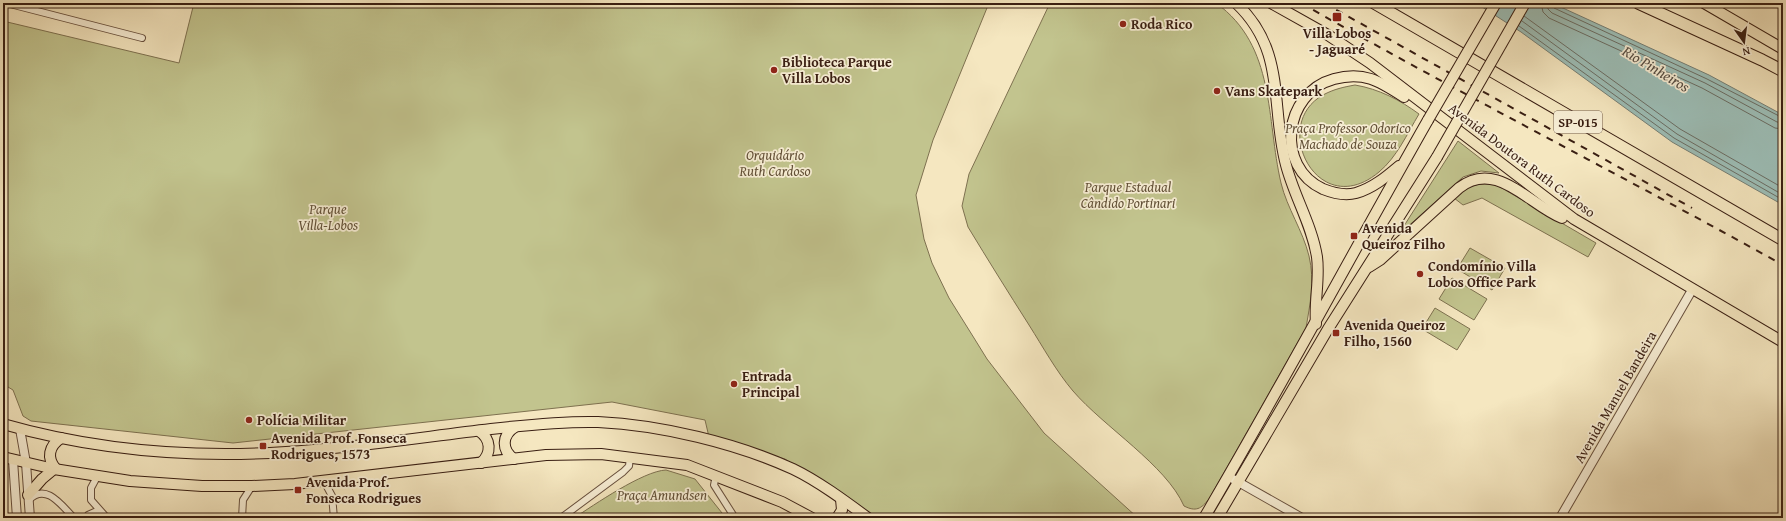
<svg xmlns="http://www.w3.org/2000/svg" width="1786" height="521" font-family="'Gentium Book Plus',serif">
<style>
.green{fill:#c2c48e;stroke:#7e7150}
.water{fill:#9dbfb8;stroke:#757f76}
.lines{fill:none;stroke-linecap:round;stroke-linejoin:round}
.shore{stroke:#6b6e65;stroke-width:1}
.minor-casing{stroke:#68503e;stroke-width:8}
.tertiary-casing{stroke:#68503e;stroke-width:10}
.trunk-casing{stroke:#391e12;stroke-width:12}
.motorway-casing{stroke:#391e12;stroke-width:13}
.minor{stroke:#f8efd6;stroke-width:6}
.tertiary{stroke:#f8efd6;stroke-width:8}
.trunk{stroke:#f5e7c0;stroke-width:10}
.motorway{stroke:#f5e7c0;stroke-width:11}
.rail{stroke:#391e12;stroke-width:2;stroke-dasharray:7 7;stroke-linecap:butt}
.trunk-bridge-casing{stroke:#391e12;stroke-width:12;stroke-linecap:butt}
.trunk-bridge{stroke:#f5e7c0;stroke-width:10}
.poi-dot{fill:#8f2418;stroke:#f8efd6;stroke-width:1.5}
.labels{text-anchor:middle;stroke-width:3.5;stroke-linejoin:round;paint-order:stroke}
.shield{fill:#f8efd6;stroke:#725d4d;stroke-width:1}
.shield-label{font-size:13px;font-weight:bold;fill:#391e12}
.poi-label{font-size:14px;font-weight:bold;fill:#391e12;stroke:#f8efd6;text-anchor:start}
.park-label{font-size:14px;font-style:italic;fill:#625037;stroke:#f8efd6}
.street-label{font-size:14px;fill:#391e12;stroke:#f8efd6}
.water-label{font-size:15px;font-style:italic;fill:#574e44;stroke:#f8efd6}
</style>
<rect width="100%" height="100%" fill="#f5e7c0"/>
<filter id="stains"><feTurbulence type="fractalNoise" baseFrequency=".005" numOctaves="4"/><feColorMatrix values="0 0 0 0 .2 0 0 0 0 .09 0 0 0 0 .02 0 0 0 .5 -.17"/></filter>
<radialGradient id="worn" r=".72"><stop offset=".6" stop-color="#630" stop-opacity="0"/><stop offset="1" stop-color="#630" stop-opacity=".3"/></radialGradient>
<!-- green -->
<g class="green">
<path d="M194 3H989L933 140 916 195 924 239 932 263 949 298 974 338 987 359 1044 433 1138 518H872L785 459 709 437 705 420 612 402 233 443 31 421 23 416 13 390 3 384V21L179 63Z"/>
<path d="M1050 3H1216C1276 46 1266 119 1281 183 1287 208 1303 231 1309 256 1315 281 1310 304 1306 328L1209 499C1201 509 1196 512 1184 506 1166 465 1104 427 1073 391 1056 371 1043 347 1029 325 1008 292 988 260 968 227L962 206 969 174Z"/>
<path d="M1355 85C1379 89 1400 100 1419 114 1407 134 1397 157 1379 172 1318 223 1269 125 1323 95 1334 89 1344 87 1355 85Z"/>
<path d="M1458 141 1499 173 1481 171 1463 177 1404 230 1402 229Z"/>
<path d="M1479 184H1493L1500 187 1596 243 1588 257 1482 198 1463 205 1454 198 1464 189Z"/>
<path d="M1470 248 1505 268 1492 290 1457 269Z"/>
<path d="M1452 278 1487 299 1474 320 1439 299Z"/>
<path d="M1435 308 1470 329 1457 350 1422 329Z"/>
<path d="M666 470 695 479 726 518H574C594 505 643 471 666 470Z"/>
</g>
<!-- water -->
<path class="water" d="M1476 3H1552L1709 75 1783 115V205L1672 142 1521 32Z"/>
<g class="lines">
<!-- shore -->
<g class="shore">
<path d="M1541 3 1543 12 1549 18 1702 88 1775 128 1783 129"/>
<path d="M1547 3 1548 9 1552 13 1705 83 1777 122 1783 123"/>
<path d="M1552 3 1554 8 1707 79 1783 118"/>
<path d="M1524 16 1680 129 1783 188"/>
<path d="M1522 21 1677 134 1783 195"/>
<path d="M1519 26 1674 138 1783 200"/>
</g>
<!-- minor casing -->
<g class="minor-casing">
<g id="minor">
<path d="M6 3 142 38"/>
<path d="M98 475 91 488V500L107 518"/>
<path d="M716 475 714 485 735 518"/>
<path d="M324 481 332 496 334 518"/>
<path d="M29 500C46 482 62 506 74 518"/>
<path d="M85 518 88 515 99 510"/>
<path d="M242 518 243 500 252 486"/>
<path d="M561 518 623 472 629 466 630 457"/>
</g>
</g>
<!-- tertiary casing -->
<g class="tertiary-casing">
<g id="tertiary">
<path d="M20 429 26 463 30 518"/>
<path d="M13 460 17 518"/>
<path d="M1233 479 1302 518"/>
<path d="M1560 518 1692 290"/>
</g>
</g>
<!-- trunk casing -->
<g class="trunk-casing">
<g id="trunk">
<path d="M1236 3C1287 51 1270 105 1286 165 1294 196 1312 225 1317 257 1320 279 1314 301 1316 324"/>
<path d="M1271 3 1328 35 1370 63 1574 219 1783 342"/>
<path d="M1704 3 1783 49"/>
<path d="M1399 166C1386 177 1373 188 1356 193 1345 196 1333 193 1323 189 1275 167 1283 93 1334 79 1364 71 1379 81 1404 97"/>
<path d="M1369 267 1380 260 1459 188C1496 159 1528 204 1562 218"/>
<path d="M3 424C94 450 192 458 286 452 355 448 423 437 491 429 526 425 563 421 598 422 661 425 736 443 793 469 818 481 845 501 868 518"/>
<path d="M479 431C491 439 492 453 481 463"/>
<path d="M3 457 54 469 130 481 202 486H252L295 484 546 455 601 454 687 465 782 502 812 518"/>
<path d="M514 459C501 450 502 435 515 427"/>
<path d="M56 469C46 458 49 446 61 438"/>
<path d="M28 495 42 479 54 469"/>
<path d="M837 518 842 510 841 499"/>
<path d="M1204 518C1281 387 1353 252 1428 120"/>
<path d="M1217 518 1328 329 1437 157"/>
</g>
</g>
<!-- motorway casing -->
<g class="motorway-casing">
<g id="motorway">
<path d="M1374 3 1783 240"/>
<path d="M1638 3 1762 60 1783 71"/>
</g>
</g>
<!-- minor -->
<use href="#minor" class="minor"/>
<!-- tertiary -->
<use href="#tertiary" class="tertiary"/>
<!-- trunk -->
<use href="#trunk" class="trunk"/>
<!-- motorway -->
<use href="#motorway" class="motorway"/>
<!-- rail -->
<g class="rail">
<path d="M1301 3C1460 94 1623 176 1783 265"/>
<path d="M1324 3 1692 208"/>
</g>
<!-- trunk-bridge casing -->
<g class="trunk-bridge-casing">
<g id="trunk-bridge">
<path d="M1428 120 1496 3"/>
<path d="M1437 157 1525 3"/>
</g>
</g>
<!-- trunk-bridge -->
<use href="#trunk-bridge" class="trunk-bridge"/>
</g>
<!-- markers -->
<g class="poi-dot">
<rect x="1332" y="12" width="10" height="10" rx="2"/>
<circle cx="1123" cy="24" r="4"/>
<circle cx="774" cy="70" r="4"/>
<circle cx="1217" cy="91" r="4"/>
<rect x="1350" y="232" width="8" height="8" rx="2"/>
<circle cx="1420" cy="274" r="4"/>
<rect x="1332" y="329" width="8" height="8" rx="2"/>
<circle cx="734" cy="384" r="4"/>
<circle cx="249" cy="420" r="4"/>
<rect x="259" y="442" width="8" height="8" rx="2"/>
<rect x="294" y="486" width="8" height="8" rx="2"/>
</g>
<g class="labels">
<!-- shield labels -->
<rect class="shield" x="1554" y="111" width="48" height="22" rx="3"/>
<g class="shield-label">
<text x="1578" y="127">SP-015</text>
</g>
<!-- poi labels -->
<g class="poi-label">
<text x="1131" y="29">Roda Rico</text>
<text x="1337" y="38" text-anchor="middle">Villa Lobos<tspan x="1337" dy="16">- Jaguaré</tspan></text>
<text x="782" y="67">Biblioteca Parque<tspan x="782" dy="16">Villa Lobos</tspan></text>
<text x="1225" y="96">Vans Skatepark</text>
<text x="1362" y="233">Avenida<tspan x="1362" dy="16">Queiroz Filho</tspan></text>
<text x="1428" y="271">Condomínio Villa<tspan x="1428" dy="16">Lobos Office Park</tspan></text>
<text x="1344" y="330">Avenida Queiroz<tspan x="1344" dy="16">Filho, 1560</tspan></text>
<text x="742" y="381">Entrada<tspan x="742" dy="16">Principal</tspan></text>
<text x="257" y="425">Polícia Militar</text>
<text x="271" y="443">Avenida Prof. Fonseca<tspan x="271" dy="16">Rodrigues, 1573</tspan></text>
<text x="306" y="487">Avenida Prof.<tspan x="306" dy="16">Fonseca Rodrigues</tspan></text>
</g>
<!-- park labels -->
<g class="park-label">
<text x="1348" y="133">Praça Professor Odorico<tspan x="1348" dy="16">Machado de Souza</tspan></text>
<text x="775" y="160">Orquidário<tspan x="775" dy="16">Ruth Cardoso</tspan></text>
<text x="1128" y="192">Parque Estadual<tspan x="1128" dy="16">Cândido Portinari</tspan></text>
<text x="328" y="214">Parque<tspan x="328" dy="16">Villa-Lobos</tspan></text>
<text x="662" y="500">Praça Amundsen</text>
</g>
<!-- street labels -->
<g class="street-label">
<text transform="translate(1522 160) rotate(37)" y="5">Avenida Doutora Ruth Cardoso</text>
<text transform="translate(1615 397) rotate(-60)" y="5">Avenida Manuel Bandeira</text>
</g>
<!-- water labels -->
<g class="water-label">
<text transform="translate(1656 69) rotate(31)" y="5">Rio Pinheiros</text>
</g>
</g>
<!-- margin -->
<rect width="1786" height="521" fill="none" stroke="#f5e7c0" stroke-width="16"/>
<rect x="4" y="4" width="1778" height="513" fill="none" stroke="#391e12" stroke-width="2"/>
<rect x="8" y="8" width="1770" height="505" fill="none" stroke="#391e12"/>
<!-- north arrow -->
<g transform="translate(1744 42) rotate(166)" stroke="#f8efd6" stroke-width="3" paint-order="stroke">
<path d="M0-3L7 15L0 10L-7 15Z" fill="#391e12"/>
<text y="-6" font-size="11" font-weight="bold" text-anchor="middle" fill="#391e12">N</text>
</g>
<rect width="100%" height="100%" filter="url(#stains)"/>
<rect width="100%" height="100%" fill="url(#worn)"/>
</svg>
